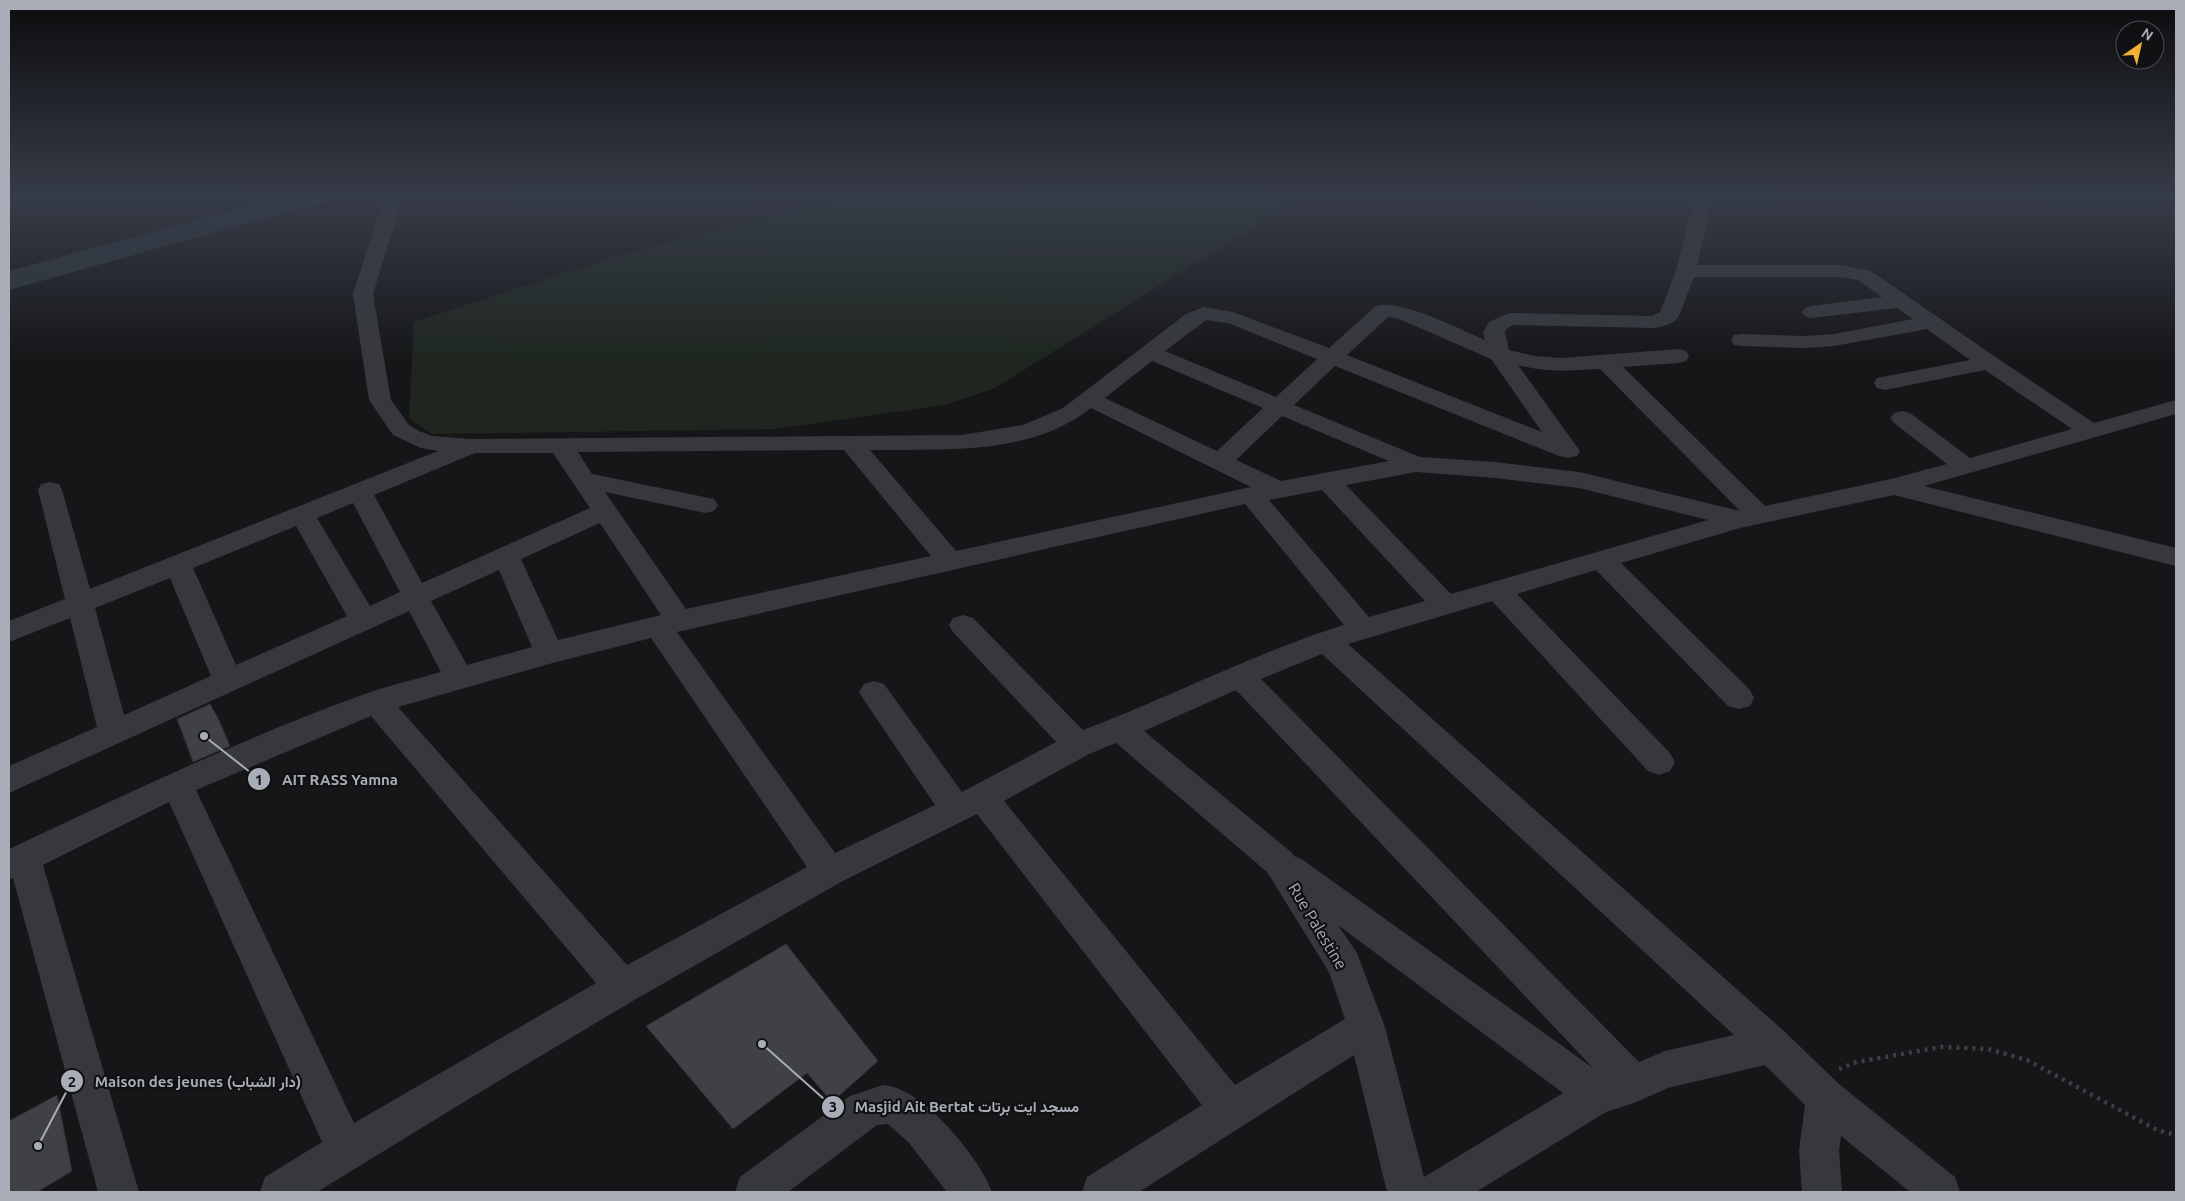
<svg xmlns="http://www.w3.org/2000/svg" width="2185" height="1201" font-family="Ubuntu,Vazirmatn,sans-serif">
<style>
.green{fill:#1e261f}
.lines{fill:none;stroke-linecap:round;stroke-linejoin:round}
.river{fill:#2c353c;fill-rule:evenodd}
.building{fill:#404145;stroke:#303034}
.path{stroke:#3d3f44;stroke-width:4.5;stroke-dasharray:3 5;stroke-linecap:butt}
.minor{fill:#37383d;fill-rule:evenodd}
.labels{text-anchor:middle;stroke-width:4.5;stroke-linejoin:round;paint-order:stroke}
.near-street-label{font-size:16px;fill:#a8adb8;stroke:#111113}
.leader{fill:none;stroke:#a8adb8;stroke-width:2}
.callout-dot{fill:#a8adb8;stroke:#111113;stroke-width:2}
.mark-label{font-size:15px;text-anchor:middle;font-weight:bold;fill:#111}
.callout-label{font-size:15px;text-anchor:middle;font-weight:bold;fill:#a8adb8;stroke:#111113;stroke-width:4.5;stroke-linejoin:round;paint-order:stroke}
</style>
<rect width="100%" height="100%" fill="#161618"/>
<!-- green -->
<path class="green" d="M852 195H1305L995 388 945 405 776 429 432 434 409 418 414 322 611 258Z"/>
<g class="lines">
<!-- river -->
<path class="river" d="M287 195H331L327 201 9 290V271Z"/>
</g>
<!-- building -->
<g class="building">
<path d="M210 704 219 720 230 746 193 762 177 719Z"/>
<path d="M786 944 878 1061 832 1102 807 1073 733 1129 646 1026Z"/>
<path d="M57 1095 72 1171 37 1192H9V1121Z"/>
</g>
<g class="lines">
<!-- path -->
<path class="path" d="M1839 1069 1857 1062 1941 1047 1988 1049 2027 1060 2157 1130 2176 1135"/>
<!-- minor -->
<g class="minor">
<path d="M385 195H403L373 294 391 400 409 425 419 431 432 436 471 439 962 435 1023 425 1063 408 1186 314 1204 307 1233 312 1329 348 1376 306C1403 299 1459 329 1485 340L1483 333 1489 322 1509 313 1652 316 1660 312 1676 271 1695 195H1713L1697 265H1840L1871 271 1997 358 2094 423 2176 400V414L1924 486 2176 548V566L1894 495 1740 528 1621 563 1750 690 1754 698 1750 706 1739 709 1728 706 1596 570 1517 594 1670 753 1675 762 1670 771 1659 775 1648 771 1492 601 1348 644 1785 1032 1839 1084 1955 1177 1960 1192H1910L1841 1136 1839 1150 1842 1192H1802L1799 1150 1805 1105 1765 1065 1668 1088 1634 1103 1606 1112 1476 1192H1387L1354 1055 1139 1192H1082L1087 1177 1202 1105 977 814 841 882 636 999 477 1094 317 1192H260L265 1177 322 1142 169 802 43 865 139 1192H98L13 878 9 879V849C126 794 243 738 365 694 390 685 416 679 441 672L409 611 9 793V766L97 727 70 618 9 642V621L65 599 38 490 41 484 50 482 59 484 62 490 90 589 438 451 421 448 393 435 369 400 353 294ZM1694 277H1840L1858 280 1882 297 1812 306 1805 308 1802 312 1805 316 1812 318 1897 308 1913 319 1834 334 1806 336 1742 334 1734 335 1731 340 1734 345 1742 346 1806 348 1834 346 1927 329 1970 360 1877 378 1874 383 1877 388 1885 390 1985 370 2072 429 1970 458 1910 413 1902 411 1894 413 1890 418 1894 423 1947 464 1891 479 1765 506 1623 367 1678 363 1686 361 1689 356 1686 351 1678 349 1561 358 1535 356 1509 350 1505 333 1506 329 1513 325 1655 328C1664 326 1674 324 1679 316ZM1388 317 1397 318 1491 359 1542 432 1347 355ZM1206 320 1228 323 1317 359 1276 397 1165 351ZM1152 361 1263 408 1217 451 1105 398ZM1518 365C1546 372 1572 371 1600 369L1740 511 1579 472 1495 462 1420 457 1294 405 1335 366 1559 456 1568 458 1577 456 1580 451ZM1091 408 1251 487 956 551 870 450C943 449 1031 456 1091 408ZM1282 416 1389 461 1281 481 1236 460ZM844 450 931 556 686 609 605 492 705 513 714 511 718 505 714 499 592 474 578 452ZM475 453H553L590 508 422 583 374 495ZM1416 472 1495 478 1579 488 1708 520 1451 594 1346 485ZM1322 490 1425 601 1369 617 1269 500ZM353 503 400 592 370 606 317 518ZM1245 504 1344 625C1254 653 1171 697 1083 730L973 618 963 615 953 618 949 625 953 632 1056 742 962 792 884 684 874 681 864 684 859 692 864 700 935 805 835 853 677 632ZM600 523 661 615 558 640 521 559ZM296 526 347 616 236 665 193 568ZM499 570 532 647 467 665 431 601ZM170 578 211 676 124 715 95 608ZM651 638 807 867 627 965 398 707 549 664ZM1322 654 1734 1035 1665 1051 1639 1062 1261 679ZM1236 690 1593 1068 1303 860 1294 856 1291 852 1144 731ZM371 716 596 983 354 1123 196 790ZM1116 743 1267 872 1329 972 1345 1019 1235 1085 1004 801 1089 754ZM1338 925 1563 1093 1424 1177 1385 1027 1357 953Z"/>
<path d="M883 1085C922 1087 980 1158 992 1192H947L909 1143 888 1124 877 1125 788 1192H735L740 1177 850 1096Z"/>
</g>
</g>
<!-- sky -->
<linearGradient id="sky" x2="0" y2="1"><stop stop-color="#0c0c0d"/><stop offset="0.54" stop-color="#363c48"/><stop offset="1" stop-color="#363c48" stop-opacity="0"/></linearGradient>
<rect width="2185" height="363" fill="url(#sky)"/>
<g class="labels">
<!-- near-street labels -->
<g class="near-street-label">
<text transform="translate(1318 926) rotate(59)" y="6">Rue Palestine</text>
</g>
</g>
<!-- callouts -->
<path class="leader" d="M204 736L259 779M38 1146L72 1081M762 1044L833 1107"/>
<g class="callout-dot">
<circle cx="204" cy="736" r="5"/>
<circle cx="38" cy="1146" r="5"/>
<circle cx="762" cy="1044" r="5"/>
<circle cx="259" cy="779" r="12"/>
<circle cx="72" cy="1081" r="12"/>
<circle cx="833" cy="1107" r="12"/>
</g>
<g class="mark-label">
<text x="259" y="785">1</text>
<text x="72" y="1087">2</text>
<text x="833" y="1112">3</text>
</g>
<g class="callout-label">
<text x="340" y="785">AIT RASS Yamna</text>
<text x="198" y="1087">Maison des jeunes (دار الشباب)</text>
<text x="967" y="1112">Masjid Ait Bertat مسجد ايت برتات</text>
</g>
<!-- border -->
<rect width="2185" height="1201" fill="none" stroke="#a8adb8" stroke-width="20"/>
<!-- north arrow -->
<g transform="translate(2140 45) rotate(34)"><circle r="24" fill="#111113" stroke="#4d4f55"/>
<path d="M0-4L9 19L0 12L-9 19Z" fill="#f2b134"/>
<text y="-8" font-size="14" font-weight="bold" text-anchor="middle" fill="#a8adb8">N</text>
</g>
</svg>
